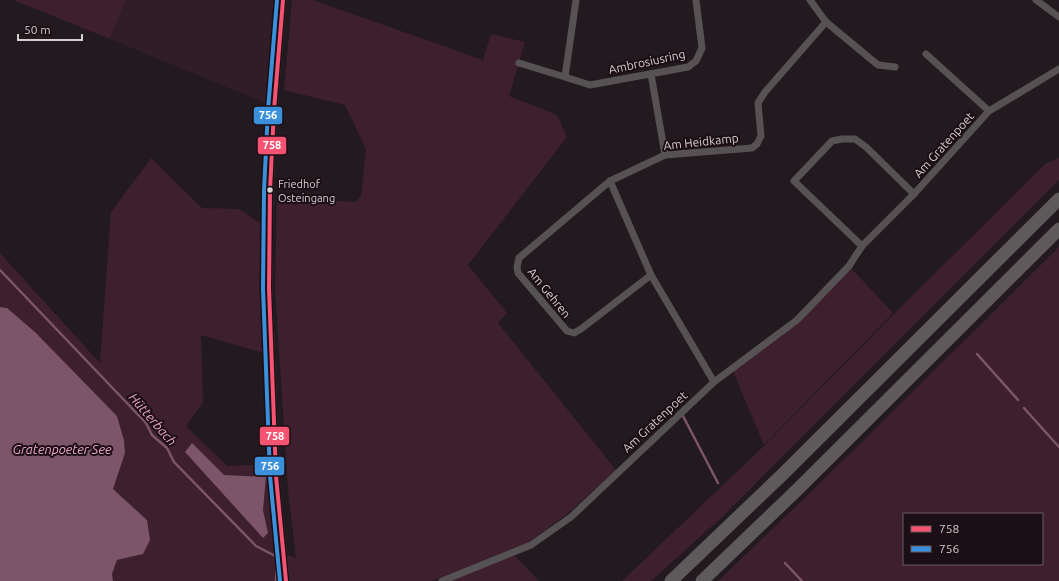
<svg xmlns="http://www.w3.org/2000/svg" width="1059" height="581" font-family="Ubuntu,sans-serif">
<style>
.built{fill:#301d26}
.green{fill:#3e1f2e;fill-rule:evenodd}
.water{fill:#7c5568}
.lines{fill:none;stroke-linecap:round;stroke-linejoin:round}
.stream{stroke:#7c5568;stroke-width:2.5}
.street{stroke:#565254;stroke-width:7}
.highway{stroke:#5e595b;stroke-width:13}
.bus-1-casing{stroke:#1c0e15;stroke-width:7}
.bus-2-casing{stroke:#1c0e15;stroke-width:7}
.bus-1{stroke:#f65372;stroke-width:4}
.bus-2{stroke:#3a90db;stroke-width:4}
.bus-dot{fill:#d9ced2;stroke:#1c0e15;stroke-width:1.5}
.labels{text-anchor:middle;stroke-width:4;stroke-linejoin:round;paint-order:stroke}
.bus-label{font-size:11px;fill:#d9ced2;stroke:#1c0e15;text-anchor:start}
.street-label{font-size:12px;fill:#d9ced2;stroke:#1c0e15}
.water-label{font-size:13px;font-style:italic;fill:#eea8c9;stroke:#1c0e15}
.line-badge{stroke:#1c0e15;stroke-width:1.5}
.badge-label{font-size:11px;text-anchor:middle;font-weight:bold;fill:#fff}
</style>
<rect width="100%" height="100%" fill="#221a1e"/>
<!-- built -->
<path class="built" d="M126 0H277L270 105 110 39Z"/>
<!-- green -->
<g class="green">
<path d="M13 0H126L110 39Z"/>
<path d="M292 0H313L483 60 491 34 525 42 509 96 557 115 567 137 468 265 507 313 498 323 616 470 567 514 529 542 432 581H113L112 574 117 560 142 554 147 520 113 489 125 453 124 440 117 416 35 332 7 309 0 307V253L100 363 111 212 151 158 202 208 239 209 264 226 267 354 201 335 203 403 186 426 227 466 271 464 277 551 296 558 288 490 275 288 277 197 356 202 361 196 366 149 345 105 284 90Z"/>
<path d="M1059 158V180L721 518 651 581H622L764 446 894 314 1045 164Z"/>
<path d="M1059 247V581H718L814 489ZM904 514H1042V564H904Z"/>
<path d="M849 266 893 313 764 445 732 369 797 320Z"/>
<path d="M513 554 539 581H450Z"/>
</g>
<!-- water -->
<g class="water">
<path d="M0 307 7 308 35 332 117 416 124 440 125 453 113 489 147 520 150 540 143 554 117 560 112 574 113 581H0Z"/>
<path d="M192 443 224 475 266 477 263 510 268 533 263 538 185 452Z"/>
</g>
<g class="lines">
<!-- stream -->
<g class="stream">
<path d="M0 270 146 423 152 435 167 448 174 462 256 546 277 557 276 581"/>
<path d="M977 354 1018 400"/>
<path d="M1024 408 1059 447"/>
<path d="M683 416 718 483"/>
<path d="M785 563 802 581"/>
</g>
<!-- street -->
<g class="street">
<path d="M283 0 274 110 270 190 269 288 276 476 286 581"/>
<path d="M576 0 565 77 590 85 688 67 696 61 702 48 696 0"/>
<path d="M810 0 826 22 878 65 895 67"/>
<path d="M1036 0 1059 17"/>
<path d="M926 54 989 111"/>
<path d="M519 63 565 77"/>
<path d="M651 74 665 155"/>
<path d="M610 181 519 258 517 267 518 273 567 331 574 333 581 329 651 275"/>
<path d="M862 246 794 181 832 141 842 139H855L866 147 914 194"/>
<path d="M714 382 651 275 610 181 665 155 752 148 757 144 761 136 758 103 765 92 826 22"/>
<path d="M442 581 531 545 571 517 714 382 797 320 849 266 862 246 914 194 989 111 1059 69"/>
</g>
<!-- highway -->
<g class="highway">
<path d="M671 581 783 474 1059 199"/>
<path d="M702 581 798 489 1059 229"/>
</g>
<!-- bus-1 casing -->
<g class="bus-1-casing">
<path id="bus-1" d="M283 0 274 110 270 190 269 288 276 476 286 581"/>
</g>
<!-- bus-2 casing -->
<g class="bus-2-casing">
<path id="bus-2" d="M277 0 268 110 264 190 263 288 270 476 280 581"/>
</g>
<!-- bus-1 -->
<use href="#bus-1" class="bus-1"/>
<!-- bus-2 -->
<use href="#bus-2" class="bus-2"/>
</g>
<!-- markers -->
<circle class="bus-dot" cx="270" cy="190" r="3.5"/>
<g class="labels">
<!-- bus labels -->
<g class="bus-label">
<text x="278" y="188">Friedhof<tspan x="278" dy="14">Osteingang</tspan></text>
</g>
<!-- street labels -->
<g class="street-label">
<text transform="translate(647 62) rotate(-12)" y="4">Ambrosiusring</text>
<text transform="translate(701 142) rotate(-6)" y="4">Am Heidkamp</text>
<text transform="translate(944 145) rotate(-48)" y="4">Am Gratenpoet</text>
<text transform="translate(549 293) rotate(51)" y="4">Am Gehren</text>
<text transform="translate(655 422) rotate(-43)" y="4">Am Gratenpoet</text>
</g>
<!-- water labels -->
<g class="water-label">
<text transform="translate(153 419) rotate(49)" y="5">Hütterbach</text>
<text x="62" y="454">Gratenpoeter See</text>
</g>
</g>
<g class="line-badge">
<rect x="253" y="106" width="30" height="19" rx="4" fill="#3a90db"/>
<rect x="257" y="136" width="30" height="19" rx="4" fill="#f65372"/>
<rect x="259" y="426" width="31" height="20" rx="4" fill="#f65372"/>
<rect x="254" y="456" width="31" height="20" rx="4" fill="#3a90db"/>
</g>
<g class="badge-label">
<text x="268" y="119">756</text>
<text x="272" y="149">758</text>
<text x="275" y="440">758</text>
<text x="270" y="470">756</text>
</g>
<!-- legend -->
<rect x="903" y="513" width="140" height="52" fill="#1c0e15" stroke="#685b61"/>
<rect x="911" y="526" width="20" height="6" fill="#f65372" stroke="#685b61"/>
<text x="939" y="533" font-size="12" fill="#d9ced2">758</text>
<rect x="911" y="546" width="20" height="6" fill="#3a90db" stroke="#685b61"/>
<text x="939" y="553" font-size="12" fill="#d9ced2">756</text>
<!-- scale -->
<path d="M18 34v6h64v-6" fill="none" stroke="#d9ced2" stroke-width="2"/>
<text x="24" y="34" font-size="12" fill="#d9ced2" stroke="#1c0e15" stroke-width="3" paint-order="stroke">50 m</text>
</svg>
